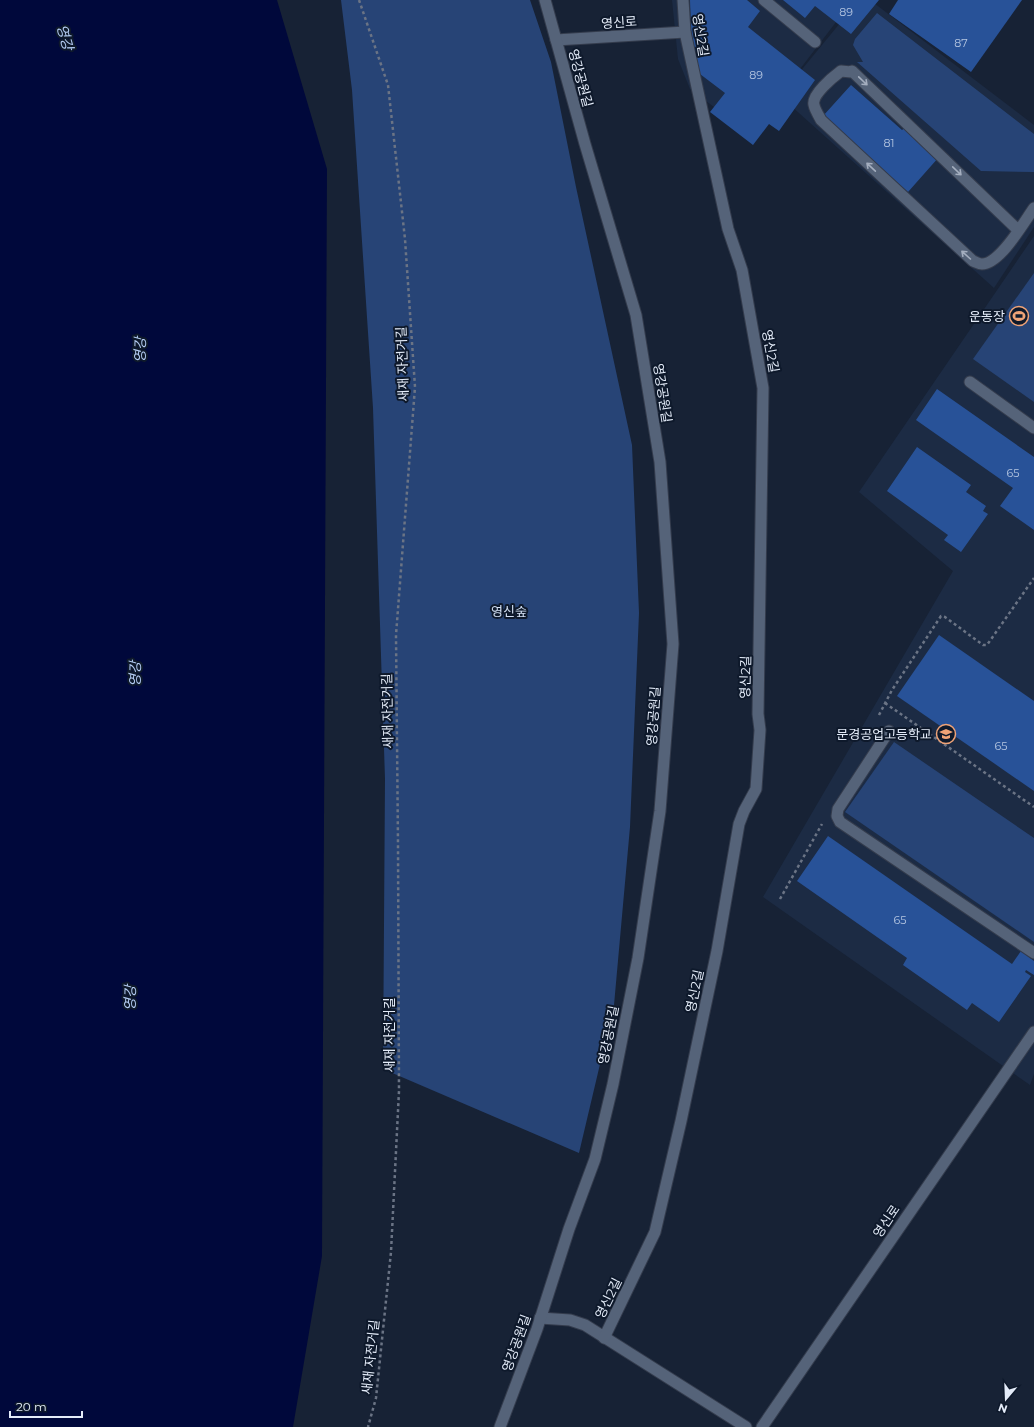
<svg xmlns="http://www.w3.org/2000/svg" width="1034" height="1427" font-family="Montserrat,'Noto Sans KR',sans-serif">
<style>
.built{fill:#1c2b44}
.green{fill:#274476}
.water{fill:#00083b}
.building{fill:#285298}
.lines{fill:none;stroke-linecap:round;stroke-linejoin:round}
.service-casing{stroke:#343c4d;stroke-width:13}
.minor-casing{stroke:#343c4d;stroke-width:13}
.path{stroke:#6b7485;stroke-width:2.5;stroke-dasharray:3 3;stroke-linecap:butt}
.service{stroke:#556379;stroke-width:11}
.minor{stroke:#556379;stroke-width:11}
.oneway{stroke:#a4aebf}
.labels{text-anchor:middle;stroke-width:4;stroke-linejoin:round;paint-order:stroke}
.number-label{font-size:11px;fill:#b5c6e1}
.street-label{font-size:13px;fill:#e4ecf9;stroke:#0e192b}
.poi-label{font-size:13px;fill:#e4ecf9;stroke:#0e192b;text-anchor:end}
.park-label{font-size:13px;fill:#d3e0f4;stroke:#0e192b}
.water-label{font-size:14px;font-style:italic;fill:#b4ccf3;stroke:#0e192b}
</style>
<rect width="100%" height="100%" fill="#172235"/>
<!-- built -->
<g class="built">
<path d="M672 0H853L750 134 690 89 678 59Z"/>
<path d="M859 0H870L1034 125V227L994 288 780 96Z"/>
<path d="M1034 236V1074L1030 1085 763 897 953 571 859 492Z"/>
</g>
<!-- green -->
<g class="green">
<path d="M341 0H530L551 62 576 187 632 445 639 613 630 827 614 1005 579 1153 383 1069 385 779 373 408 352 90Z"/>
<path d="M877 13 1034 134V172L981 171 857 62H863L853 45 855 39Z"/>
<path d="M1034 273V402L973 359Z"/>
<path d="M894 742 1034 838V942L845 812Z"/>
</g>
<!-- water -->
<path class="water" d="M0 0H277L327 169 322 1256 293 1427H0Z"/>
<!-- building -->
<g class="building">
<path d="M690 0H747L760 11 748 27 815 80 779 131 769 124 753 145 710 112 725 93 696 71 691 31Z"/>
<path d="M783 0H879L851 34 815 6 805 18Z"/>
<path d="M898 0H1022L971 72 889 14Z"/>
<path d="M851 85 902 130 906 127 939 157 908 192 823 116Z"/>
<path d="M937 389 1034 457V530L1000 506 1013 488 916 420Z"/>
<path d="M917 447 971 485 966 492 986 506 983 511 988 514 961 552 944 540 948 535 887 491Z"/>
<path d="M939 635 1034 701V791L897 696Z"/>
<path d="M828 836 1012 964 1021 951 1034 961V975L1026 970 1025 972 1031 976 999 1022 972 1003 967 1010 903 965 907 958 797 881Z"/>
</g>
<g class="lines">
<!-- service casing -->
<g class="service-casing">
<g id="service">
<path d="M764 0 815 42"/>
<path d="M1018 230 852 71 851 72 841 71C833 77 811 95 814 105 815 110 819 116 821 120L973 261C976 262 979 264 982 264 1000 264 1024 222 1034 208"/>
<path d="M970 382 1034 428"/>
<path d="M889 731 838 809 837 816 840 822 1034 953"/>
<path d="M540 1318 570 1320 585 1325 746 1427"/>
<path d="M762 1427 1034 1032"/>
</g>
</g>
<!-- minor casing -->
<g class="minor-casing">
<g id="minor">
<path d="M556 40 685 32"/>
<path d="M604 1338 655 1232 681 1121 717 951 739 824 744 811 756 789 760 730 758 714 763 388 742 270 728 229 685 32 683 0"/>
<path d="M500 1427 537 1329 569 1229 595 1159 613 1084 638 958 660 811 673 644 660 462 636 315 585 144 545 0"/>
</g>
</g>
<!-- path -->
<g class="path">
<path d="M359 0 388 85 405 239 415 387 396 635 398 844 399 1091 391 1252 376 1398 368 1427"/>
<path d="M885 703 1034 807"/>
<path d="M879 715 892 690 941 616 945 617 983 645H987L1034 578"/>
<path d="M780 899 822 824"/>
</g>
<!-- service -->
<use href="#service" class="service"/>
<!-- minor -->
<use href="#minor" class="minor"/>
</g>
<!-- one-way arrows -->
<defs><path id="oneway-shaft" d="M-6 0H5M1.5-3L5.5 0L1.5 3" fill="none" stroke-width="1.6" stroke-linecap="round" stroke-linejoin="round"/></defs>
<g class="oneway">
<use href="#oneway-shaft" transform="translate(863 81) rotate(44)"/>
<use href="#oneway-shaft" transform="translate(871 167) rotate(-137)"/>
<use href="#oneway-shaft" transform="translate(957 171) rotate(44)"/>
<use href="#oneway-shaft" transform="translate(966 255) rotate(-138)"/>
</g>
<!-- icons -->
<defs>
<g id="stadium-ring" transform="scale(1)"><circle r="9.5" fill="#0e192b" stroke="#efa377" stroke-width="1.5"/><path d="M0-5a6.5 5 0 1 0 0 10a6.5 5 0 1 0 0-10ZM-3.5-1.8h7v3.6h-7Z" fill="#efa377"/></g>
<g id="school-ring" transform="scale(1)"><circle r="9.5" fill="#0e192b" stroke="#efa377" stroke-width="1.5"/><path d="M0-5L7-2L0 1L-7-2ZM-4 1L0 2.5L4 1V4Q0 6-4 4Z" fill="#efa377"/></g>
</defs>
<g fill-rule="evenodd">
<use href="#stadium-ring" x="1019" y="316"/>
<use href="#school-ring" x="946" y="734"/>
</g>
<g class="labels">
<!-- number labels -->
<g class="number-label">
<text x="846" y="16">89</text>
<text x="961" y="47">87</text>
<text x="756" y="79">89</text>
<text x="889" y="147">81</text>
<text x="1013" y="477">65</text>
<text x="1001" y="750">65</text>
<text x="900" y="924">65</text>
</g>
<!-- street labels -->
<g class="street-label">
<text transform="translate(619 22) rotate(-4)" y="5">영신로</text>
<text transform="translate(701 35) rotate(81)" y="5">영신2길</text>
<text transform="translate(581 78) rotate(75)" y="5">영강공원길</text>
<text transform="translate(771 351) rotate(80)" y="5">영신2길</text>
<text transform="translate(402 364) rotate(-92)" y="5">새재 자전거길</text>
<text transform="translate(663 393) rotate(81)" y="5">영강공원길</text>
<text transform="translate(745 677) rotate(-89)" y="5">영신2길</text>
<text transform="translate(387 711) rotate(-91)" y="5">새재 자전거길</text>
<text transform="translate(653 716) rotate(-86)" y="5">영강공원길</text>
<text transform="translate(694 991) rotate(-78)" y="5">영신2길</text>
<text transform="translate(389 1035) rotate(-90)" y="5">새재 자전거길</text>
<text transform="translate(608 1035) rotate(-79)" y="5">영강공원길</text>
<text transform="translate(886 1221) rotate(-56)" y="5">영신로</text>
<text transform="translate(608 1298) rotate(-64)" y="5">영신2길</text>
<text transform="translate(516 1343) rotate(-70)" y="5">영강공원길</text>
<text transform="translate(370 1357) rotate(-84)" y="5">새재 자전거길</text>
</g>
<!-- poi labels -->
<g class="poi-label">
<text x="1005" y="321">운동장</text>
<text x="932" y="739">문경공업고등학교</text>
</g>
<!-- park labels -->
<g class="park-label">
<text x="509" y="616">영신숲</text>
</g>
<!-- water labels -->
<g class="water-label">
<text transform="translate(65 37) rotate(74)" y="5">영강</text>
<text transform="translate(140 350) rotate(-89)" y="5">영강</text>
<text transform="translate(135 674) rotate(-89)" y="5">영강</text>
<text transform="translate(130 998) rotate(-89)" y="5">영강</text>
</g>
</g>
<!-- north arrow -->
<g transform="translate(1006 1399) rotate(199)" stroke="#0e192b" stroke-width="3" paint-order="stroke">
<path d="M0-3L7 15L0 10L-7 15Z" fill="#e4ecf9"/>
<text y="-6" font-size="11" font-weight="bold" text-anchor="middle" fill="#e4ecf9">N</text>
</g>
<!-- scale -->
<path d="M10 1411v6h72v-6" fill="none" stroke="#e4ecf9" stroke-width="2"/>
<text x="16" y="1411" font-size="12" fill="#e4ecf9" stroke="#0e192b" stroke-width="3" paint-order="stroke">20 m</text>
</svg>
